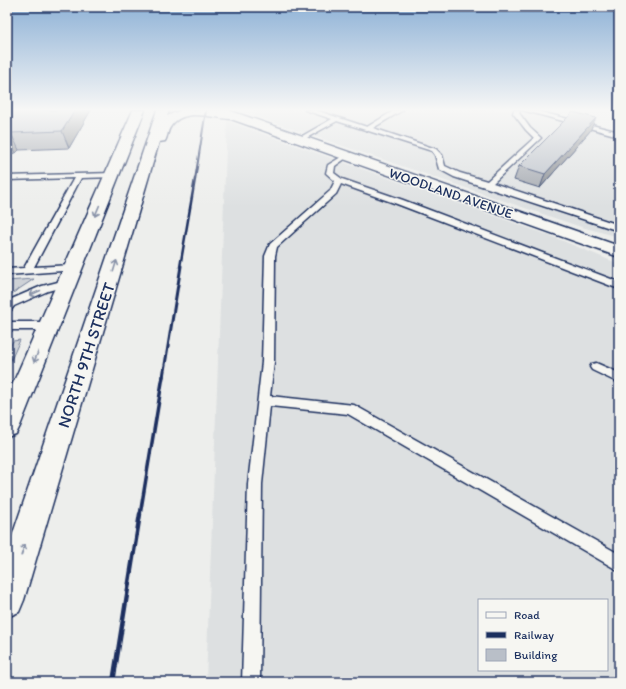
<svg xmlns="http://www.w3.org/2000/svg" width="626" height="689" font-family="Itim,sans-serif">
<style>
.built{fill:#dde0e1;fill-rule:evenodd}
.green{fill:#ced2d7;stroke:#74809a}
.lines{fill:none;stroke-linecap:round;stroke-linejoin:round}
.service-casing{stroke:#1b2f5e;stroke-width:3}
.tertiary-casing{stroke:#1b2f5e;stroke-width:3}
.service{fill:#f6f6f2;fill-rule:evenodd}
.tertiary{fill:#f6f6f2;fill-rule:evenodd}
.rail-far4{stroke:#1b2f5e;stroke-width:2}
.rail-far3{stroke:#1b2f5e;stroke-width:2.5}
.rail-far2{stroke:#1b2f5e;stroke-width:3}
.rail-far1{stroke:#1b2f5e;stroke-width:3.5}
.rail{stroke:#1b2f5e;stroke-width:4.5}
.wall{fill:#9fa4ac;stroke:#1b2f5e}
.shaded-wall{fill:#82868c;stroke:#1b2f5e}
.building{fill:#b9bfc8;stroke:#1b2f5e}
.oneway{stroke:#8892a8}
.labels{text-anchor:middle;stroke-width:3;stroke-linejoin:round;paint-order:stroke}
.far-street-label{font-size:14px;fill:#1b2f5e;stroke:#f6f6f2}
.street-label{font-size:17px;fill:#1b2f5e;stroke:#f6f6f2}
</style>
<rect width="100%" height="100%" fill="#edeeec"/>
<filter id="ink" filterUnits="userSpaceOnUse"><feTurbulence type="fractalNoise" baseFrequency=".025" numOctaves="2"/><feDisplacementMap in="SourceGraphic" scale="8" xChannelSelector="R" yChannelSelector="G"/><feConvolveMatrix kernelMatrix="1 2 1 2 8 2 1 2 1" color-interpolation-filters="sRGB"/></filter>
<g filter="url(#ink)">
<!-- built -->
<g class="built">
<path d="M255 110H537L619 130V237L578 226 255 116Z"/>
<path d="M227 121 551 236 619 264V682H206ZM479 600H607V670H479Z"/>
</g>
<!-- green -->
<g class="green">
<path d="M34 279 7 297V281Z"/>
<path d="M20 340 7 369V353L13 341Z"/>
</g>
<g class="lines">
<!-- service casing -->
<g class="service-casing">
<g id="service">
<path d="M305 110H315L367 127 395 110H403L373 128 436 149 442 155 445 166 460 173 487 181 534 138 526 130 513 113 514 110H520L519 113 530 128 541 138 493 183 619 225V231L454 177 439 169 435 155 432 151 337 121 301 141H297V139L332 119Z"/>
<path d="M522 110H533L619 132V136Z"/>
<path d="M346 154 349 156 335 166 334 173 342 179 403 200 619 282V289L397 204 341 184 336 194 277 247 275 256 274 362 270 396 354 405 619 554V571L348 414 270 406 262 484 260 682H242L248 484 262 362 265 256 270 244 330 191 335 181 326 173 328 165Z"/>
<path d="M112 173 116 175 115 177 81 178 34 267 73 265 78 268 76 270 7 275V269L24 268 74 178 7 180V176Z"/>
<path d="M66 280 69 281 71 283 69 285 48 291 14 306 11 310 7 312V301L42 286Z"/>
<path d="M7 322H48L52 323 53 326 52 329 48 330H7Z"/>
<path d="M596 363 619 373V383L592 370 590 367 592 364Z"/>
</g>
</g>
<!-- tertiary casing -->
<g class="tertiary-casing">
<g id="tertiary">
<path d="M133 110H145L20 426 16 434 7 437V397Z"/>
<path d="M157 110H169L167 116 181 110H228L619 246V257L231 119C212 118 184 107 171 126 167 131 168 136 165 141L159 142 24 600 19 612 7 617V551Z"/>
</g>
</g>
<!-- service -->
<use href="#service" class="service"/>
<!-- tertiary -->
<use href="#tertiary" class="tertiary"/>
<!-- rail-far4 -->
<path class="rail-far4" d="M195 180 206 110"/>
<!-- rail-far3 -->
<path class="rail-far3" d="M180 267 195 179"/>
<!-- rail-far2 -->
<path class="rail-far2" d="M163 377 181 266"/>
<!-- rail-far1 -->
<path class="rail-far1" d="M140 515 163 376"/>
<!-- rail -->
<path class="rail" d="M113 682 140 514"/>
</g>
<!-- wall -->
<g class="wall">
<path d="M7 110H91L69 148 19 150 16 153 7 154Z"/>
<path d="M590 131 540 188 514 180 519 166Z"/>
</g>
<!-- shaded-wall -->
<g class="shaded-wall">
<path d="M75 110H91L69 148 62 131Z"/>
<path d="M596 118 590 131 540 188 545 174Z"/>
<path d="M11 133 19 150 16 153 8 136Z"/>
</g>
<!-- building -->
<g class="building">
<path d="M7 110H75L62 131 11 133 7 137Z"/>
<path d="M573 112 596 118 545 174 519 166Z"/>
</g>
<!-- one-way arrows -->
<defs><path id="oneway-shaft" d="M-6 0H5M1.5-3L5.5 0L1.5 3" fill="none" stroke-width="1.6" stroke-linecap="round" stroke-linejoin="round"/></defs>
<g class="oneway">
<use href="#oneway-shaft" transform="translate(97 211) rotate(113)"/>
<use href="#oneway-shaft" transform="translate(115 266) rotate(-73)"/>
<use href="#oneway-shaft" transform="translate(35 293) rotate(156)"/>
<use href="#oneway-shaft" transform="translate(36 357) rotate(112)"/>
<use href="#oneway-shaft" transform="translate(23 550) rotate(-72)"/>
</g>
</g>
<!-- sky -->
<linearGradient id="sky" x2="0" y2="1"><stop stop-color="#8db1d6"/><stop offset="0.53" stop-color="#f7f7f6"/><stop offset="1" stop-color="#f7f7f6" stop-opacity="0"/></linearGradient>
<rect width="626" height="207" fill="url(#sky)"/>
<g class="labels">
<!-- far-street labels -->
<g class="far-street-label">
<text transform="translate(451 193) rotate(19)" y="5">WOODLAND AVENUE</text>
</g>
<!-- street labels -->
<g class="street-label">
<text transform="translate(86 355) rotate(-72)" y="6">NORTH 9TH STREET</text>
</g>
</g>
<!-- margin -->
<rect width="626" height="689" fill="none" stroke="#f6f6f2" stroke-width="24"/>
<rect x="12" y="12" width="602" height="665" fill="none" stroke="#1b2f5e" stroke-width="1.5" filter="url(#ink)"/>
<!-- legend -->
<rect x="478" y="599" width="130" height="72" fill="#f6f6f2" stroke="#9ea6b7"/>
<rect x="486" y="612" width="20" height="6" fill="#f6f6f2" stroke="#9ea6b7"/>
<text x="514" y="619" font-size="12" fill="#1b2f5e">Road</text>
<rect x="486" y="632" width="20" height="6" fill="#1b2f5e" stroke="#9ea6b7"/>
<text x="514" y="639" font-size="12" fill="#1b2f5e">Railway</text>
<rect x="486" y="649" width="20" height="12" fill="#b9bfc8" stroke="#9ea6b7"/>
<text x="514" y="659" font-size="12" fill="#1b2f5e">Building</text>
</svg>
